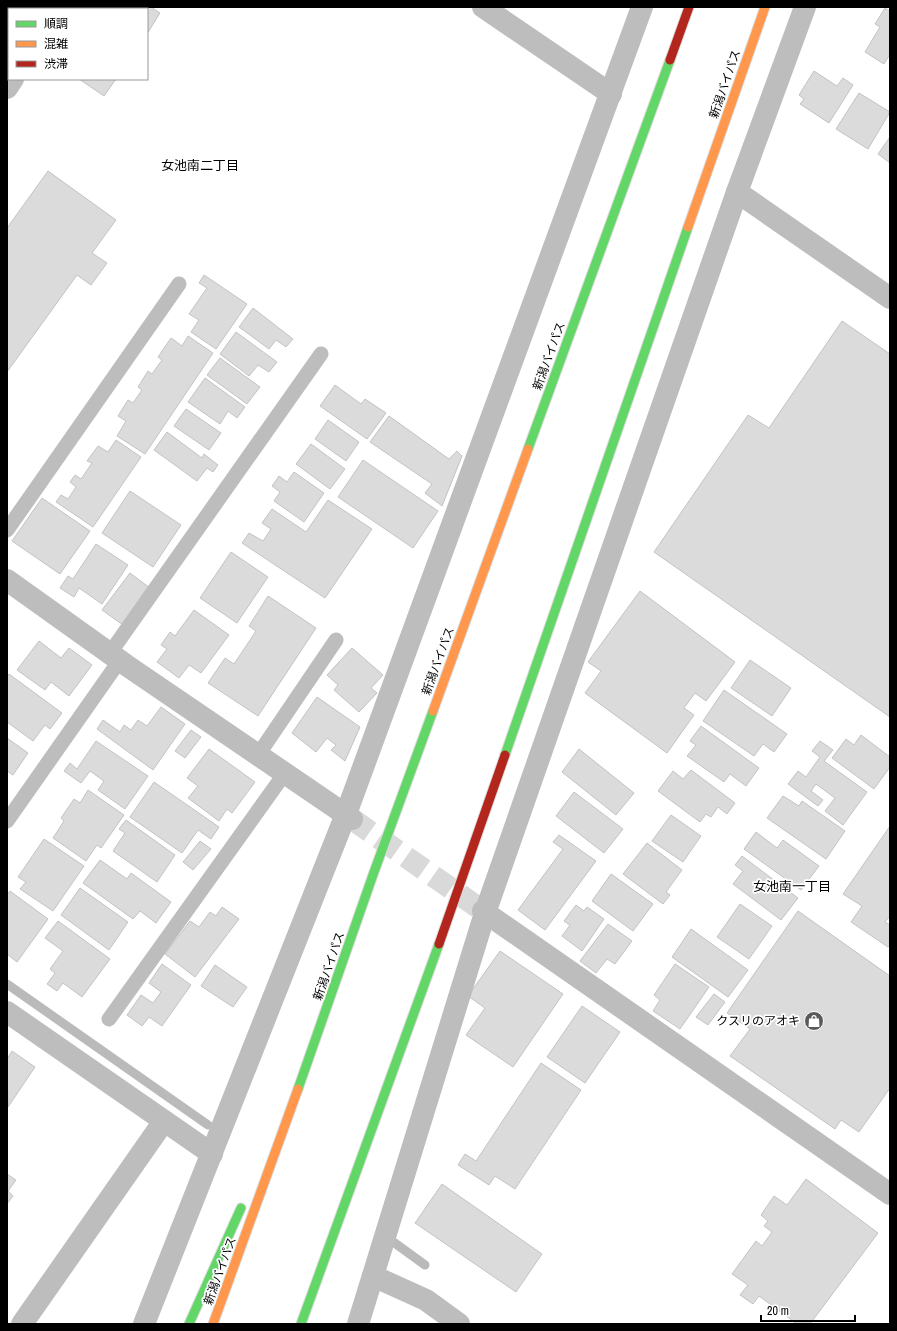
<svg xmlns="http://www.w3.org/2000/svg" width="897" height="1331" font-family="'Archivo Narrow','Noto Sans JP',sans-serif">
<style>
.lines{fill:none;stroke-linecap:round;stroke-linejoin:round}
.stream{stroke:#bababa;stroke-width:9}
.building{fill:#dbdbdb;stroke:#c3c3c3}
.street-tunnel{stroke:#d9d9d9;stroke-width:22;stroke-dasharray:22 11;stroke-linecap:butt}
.fast-casing{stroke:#dbdbdb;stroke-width:11}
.slow-casing{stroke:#dbdbdb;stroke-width:11}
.jam-casing{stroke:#dbdbdb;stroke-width:11}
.lane{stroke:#bdbdbd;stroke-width:15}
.street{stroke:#bdbdbd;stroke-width:22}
.fast{stroke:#63d668;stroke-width:9}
.slow{stroke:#ff974d;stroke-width:9}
.jam{stroke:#b3261e;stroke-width:9}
.labels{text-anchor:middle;stroke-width:3.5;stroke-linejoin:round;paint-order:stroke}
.street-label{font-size:12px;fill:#000;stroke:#fff}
.poi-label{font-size:12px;fill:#000;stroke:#fff;text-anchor:end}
.neighbourhood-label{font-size:13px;fill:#000;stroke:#fff}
</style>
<rect width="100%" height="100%" fill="#fff"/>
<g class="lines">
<!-- stream -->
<g class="stream">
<path d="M7 984 208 1125"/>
<path d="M392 1241 425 1265"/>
</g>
</g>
<!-- building -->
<g class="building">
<path d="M105 7H151L160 13 147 34V9H104Z"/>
<path d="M885 8 890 11V54L884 64 865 52 880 27 875 24Z"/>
<path d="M814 71 837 86 843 78 853 85 829 123 800 104 804 99 799 95Z"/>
<path d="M79 79H116L104 96Z"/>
<path d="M859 93 890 112 868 149 836 129Z"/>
<path d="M890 137V163L878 154Z"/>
<path d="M48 171 116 220 92 253 107 263 91 285 77 275 7 372V228Z"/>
<path d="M204 275 247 304 216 349 191 332 199 320 189 314 207 288 199 283Z"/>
<path d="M253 308 293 339 286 347 276 340 269 349 239 327Z"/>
<path d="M842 321 890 354V717L654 552 748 415 769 428Z"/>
<path d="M236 332 277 362 269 372 258 365 249 376 220 354Z"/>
<path d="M188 336 213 353 145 454 117 436 126 421 118 416 128 400 133 403 142 390 138 387 148 371 152 374 162 360 158 357 171 338 182 346Z"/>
<path d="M220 358 260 387 247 404 207 375Z"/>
<path d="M205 378 245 407 237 418 228 411 220 424 188 402Z"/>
<path d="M335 385 361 404 365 399 386 413 367 439 320 406Z"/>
<path d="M186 409 221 433 209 450 174 426Z"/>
<path d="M389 416 449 459 457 451 462 456 442 506 425 493 432 484 370 442Z"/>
<path d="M328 420 359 442 346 461 315 439Z"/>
<path d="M167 432 202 458 204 454 218 465 213 472 207 468 197 481 154 450Z"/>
<path d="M116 440 141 457 93 527 56 502 61 495 68 499 76 487 70 482 75 475 81 479 92 463 87 461 98 446 108 452Z"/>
<path d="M311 444 345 469 330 489 296 464Z"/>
<path d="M363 460 438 511 413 548 338 497Z"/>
<path d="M294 472 324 493 304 522 274 501 280 492 272 486 279 476 287 482Z"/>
<path d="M130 491 181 525 153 567 102 533Z"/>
<path d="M42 498 90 531 60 574 12 541Z"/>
<path d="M328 500 372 529 325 598 242 543 249 533 263 541 271 529 262 523 272 509 306 532Z"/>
<path d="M96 544 128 565 102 604 79 588 74 597 60 588 68 576 73 579Z"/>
<path d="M231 552 268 577 237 623 200 598Z"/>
<path d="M130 573 150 588 123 625 102 610Z"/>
<path d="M640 591 735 662 706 701 695 693 684 708 694 715 667 753 585 693 601 671 588 662Z"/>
<path d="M268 596 316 628 258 716 208 683 225 658 234 664 256 631 249 626Z"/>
<path d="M194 610 229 635 201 673 189 665 179 678 157 662 167 649 161 645 170 632 175 636Z"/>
<path d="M39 641 61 658 69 648 92 665 69 696 51 682 45 690 17 670Z"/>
<path d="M352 648 383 675 371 688 377 693 359 712 334 690 338 685 327 675Z"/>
<path d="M750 660 791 688 772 716 731 688Z"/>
<path d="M9 674 62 713 50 729 45 725 33 741 7 722V677Z"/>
<path d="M724 690 787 734 774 752 763 744 754 756 703 721Z"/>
<path d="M317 697 360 727 345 761 331 750 336 745 327 738 316 752 292 733Z"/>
<path d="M161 707 185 724 153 770 97 729 103 720 120 732 124 725 131 730 138 720 147 726Z"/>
<path d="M701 726 759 768 746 786 730 774 724 782 687 756 696 745 690 741Z"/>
<path d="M191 730 201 737 185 758 175 751Z"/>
<path d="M861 735 890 757V767L874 789 832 758 846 739 854 745Z"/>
<path d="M7 738 28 753 13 775 7 771Z"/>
<path d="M96 741 148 776 125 809 98 790 104 781 90 771 81 783 64 771 70 763 77 769Z"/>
<path d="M820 741 833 750 824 761 867 792 843 825 825 811 835 798 816 784 811 791 823 800 818 806 788 784 798 771 806 777 820 757 812 751Z"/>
<path d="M209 749 255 782 232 813 227 809 219 821 188 798 198 786 187 778Z"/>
<path d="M579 749 634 793 616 815 562 772Z"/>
<path d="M691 770 735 803 727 814 718 807 711 817 706 814 700 822 658 791 673 771 683 779Z"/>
<path d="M154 782 219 827 211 839 198 830 182 853 130 817Z"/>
<path d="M88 790 124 815 101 848 97 845 86 861 53 838 64 821 61 818 74 799 80 803Z"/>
<path d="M574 792 623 829 604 853 556 816Z"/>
<path d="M783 796 799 806 802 801 845 831 826 859 767 818Z"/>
<path d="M671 815 701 836 683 862 652 841Z"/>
<path d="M126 820 175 855 157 882 113 851 125 833 119 829Z"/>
<path d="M890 826V916L885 922 890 925V945L888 947 851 922 862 906 843 894Z"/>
<path d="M756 832 777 848 783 840 819 866 801 890 744 849Z"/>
<path d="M559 835 596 861 545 930 518 910 563 849 553 842Z"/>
<path d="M44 839 84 866 53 911 20 889 26 882 18 877Z"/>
<path d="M200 841 211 849 193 870 183 862Z"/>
<path d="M647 843 682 870 666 892 670 895 663 904 623 874Z"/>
<path d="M742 856 798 898 781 920 733 884 743 871 735 865Z"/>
<path d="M100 860 127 879 131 873 171 902 156 923 140 911 133 919 83 883Z"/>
<path d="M611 874 653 904 633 931 592 901Z"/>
<path d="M80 888 128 922 109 950 61 915Z"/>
<path d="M10 891 48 919 17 962 7 954V895Z"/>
<path d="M740 904 772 926 749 959 717 937Z"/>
<path d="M576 905 584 911 587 907 604 919 582 951 562 936 570 925 564 921Z"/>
<path d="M222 907 239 919 195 977 165 954 190 921 199 927 210 912 216 916Z"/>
<path d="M798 911 890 976V1088L859 1132 841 1120 835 1129 730 1056 750 1029 727 1013Z"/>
<path d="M58 921 110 959 82 997 63 983 57 991 47 984 55 973 50 969 63 951 45 938Z"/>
<path d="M608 924 632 941 615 964 607 959 596 973 580 961Z"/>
<path d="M691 929 748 970 728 997 672 957Z"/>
<path d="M500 951 563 994 513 1067 466 1035 485 1008 468 996Z"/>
<path d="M162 964 191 985 162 1026 149 1017 142 1026 127 1015 141 995 153 1003 161 992 149 983Z"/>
<path d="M675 964 709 987 680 1029 653 1011 660 1000 654 995Z"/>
<path d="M215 965 247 987 233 1007 201 986Z"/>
<path d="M714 994 725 1002 708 1025 696 1017Z"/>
<path d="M582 1006 620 1032 585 1083 547 1057Z"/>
<path d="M12 1051 35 1067 8 1107 7 1059Z"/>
<path d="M541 1063 581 1090 515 1189 495 1176 489 1185 458 1165 465 1154 476 1161Z"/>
<path d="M7 1174 16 1180 8 1191 13 1196 7 1204Z"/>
<path d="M806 1179 878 1233 810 1324H797L759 1296 753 1304 740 1295 748 1285 732 1274 756 1241 762 1246 772 1232 764 1226 768 1221 761 1215 774 1196 787 1205Z"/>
<path d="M442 1184 542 1254 516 1292 415 1223Z"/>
</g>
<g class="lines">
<!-- street-tunnel -->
<path class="street-tunnel" d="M352 819 483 911"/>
<!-- fast casing -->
<g class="fast-casing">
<g id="fast">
<path d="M528 449 670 60"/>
<path d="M505 755 688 227"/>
<path d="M298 1089 374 872 433 711"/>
<path d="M189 1324 241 1208"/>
<path d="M301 1324 439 944"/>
</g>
</g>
<!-- slow casing -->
<g class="slow-casing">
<g id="slow">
<path d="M688 227 765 7"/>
<path d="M433 711 528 449"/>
<path d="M213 1324 298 1089"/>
</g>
</g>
<!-- jam casing -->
<g class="jam-casing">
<g id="jam">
<path d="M670 60 689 7"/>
<path d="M439 944 505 755"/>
</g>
</g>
<!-- lane -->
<g class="lane">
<path d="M7 530 179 284"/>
<path d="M110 653 321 354"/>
<path d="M258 755 336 640"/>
<path d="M7 821 120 660"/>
<path d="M109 1019 285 773"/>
</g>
<!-- street -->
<g class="street">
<path d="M483 7 611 94"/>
<path d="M62 9 63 7"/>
<path d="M7 88 13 79"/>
<path d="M737 192 890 298"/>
<path d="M7 580 126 665 352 819"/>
<path d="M483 911 890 1194"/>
<path d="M7 1012 212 1154"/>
<path d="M373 1276 426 1300 459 1324"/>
<path d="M22 1324 164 1121"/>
<path d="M144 1324 346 814 642 7"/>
<path d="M358 1324 485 913 737 192 805 7"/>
</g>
<!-- fast -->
<use href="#fast" class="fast"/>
<!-- slow -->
<use href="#slow" class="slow"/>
<!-- jam -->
<use href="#jam" class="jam"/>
</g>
<!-- icons -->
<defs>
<g id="shop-disc" transform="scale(1)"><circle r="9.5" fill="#595959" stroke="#fff"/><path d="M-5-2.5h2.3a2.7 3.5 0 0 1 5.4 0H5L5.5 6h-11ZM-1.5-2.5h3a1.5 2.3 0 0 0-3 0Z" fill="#fff"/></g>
</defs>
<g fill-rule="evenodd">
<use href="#shop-disc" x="814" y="1021"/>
</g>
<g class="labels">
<!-- street labels -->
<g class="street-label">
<text transform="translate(725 84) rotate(-71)" y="4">新潟バイパス</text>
<text transform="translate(549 356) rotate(-70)" y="4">新潟バイパス</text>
<text transform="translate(438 661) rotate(-70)" y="4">新潟バイパス</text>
<text transform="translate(329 966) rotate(-71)" y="4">新潟バイパス</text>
<text transform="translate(220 1271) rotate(-70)" y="4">新潟バイパス</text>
</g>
<!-- poi labels -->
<g class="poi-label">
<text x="800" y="1025">クスリのアオキ</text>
</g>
<!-- neighbourhood labels -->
<g class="neighbourhood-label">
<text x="200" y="170">女池南二丁目</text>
<text x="792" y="891">女池南一丁目</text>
</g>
</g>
<!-- border -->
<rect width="897" height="1331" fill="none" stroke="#000000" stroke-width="16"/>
<!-- legend -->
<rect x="8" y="8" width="140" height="72" fill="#ffffff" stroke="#999999"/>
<rect x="16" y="21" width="20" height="6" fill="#63d668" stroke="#999999"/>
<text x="44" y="28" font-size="12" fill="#000000">順調</text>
<rect x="16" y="41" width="20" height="6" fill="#ff974d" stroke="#999999"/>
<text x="44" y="48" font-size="12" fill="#000000">混雑</text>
<rect x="16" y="61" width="20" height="6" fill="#b3261e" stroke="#999999"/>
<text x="44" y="68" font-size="12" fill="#000000">渋滞</text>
<!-- scale -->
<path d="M761 1315v6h94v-6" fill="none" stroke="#000000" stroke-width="2"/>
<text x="767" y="1315" font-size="12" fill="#000000" stroke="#ffffff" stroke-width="3" paint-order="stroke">20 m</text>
</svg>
